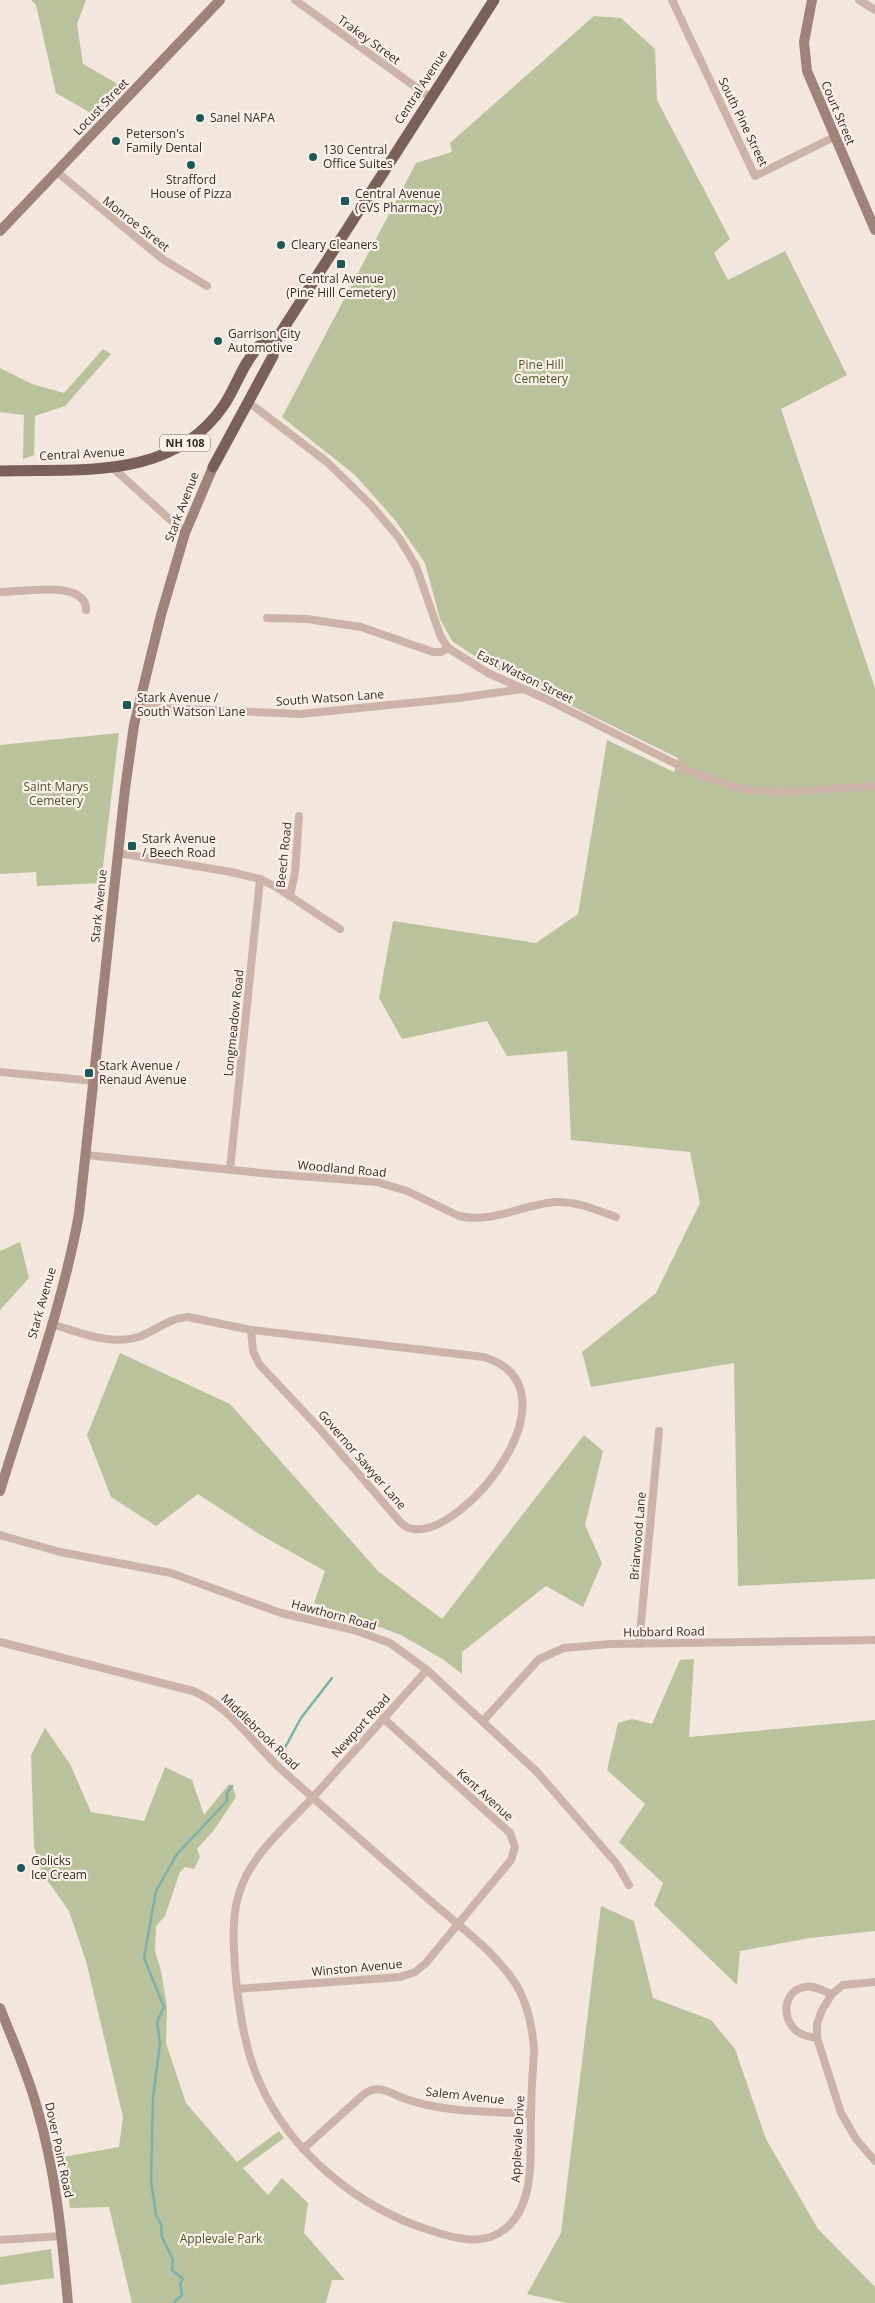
<svg xmlns="http://www.w3.org/2000/svg" width="875" height="2303" font-family="'Open Sans',sans-serif">
<style>
.green{fill:#b9c29b}
.lines{fill:none;stroke-linecap:round;stroke-linejoin:round}
.stream{stroke:#7ab1ae;stroke-width:2.5}
.street{stroke:#cbb4a7;stroke-width:8}
.secondary{stroke:#9f8378;stroke-width:10}
.primary{stroke:#7a6158;stroke-width:11}
.poi-dot{fill:#1c5a59;stroke:#faf0e8;stroke-width:2}
.labels{text-anchor:middle;stroke-width:4.5;stroke-linejoin:round;paint-order:stroke}
.shield{fill:#faf0e8;stroke:#726662;stroke-width:1}
.shield-label{font-size:11px;font-weight:bold;fill:#372b28}
.street-label{font-size:12px;fill:#372b28;stroke:#faf0e8}
.poi-label{font-size:12px;fill:#372b28;stroke:#faf0e8;text-anchor:start}
.park-label{font-size:12px;fill:#4b572b;stroke:#faf0e8}
</style>
<rect width="100%" height="100%" fill="#f3e6dc"/>
<!-- green -->
<g class="green">
<path d="M31 0H86L77 24 83 64 123 87 96 116 56 93 36 5Z"/>
<path d="M594 16 621 18 655 49 657 100 730 239 714 253 728 280 785 251 847 375 781 409 875 688V1579L738 1586 734 1363 591 1387 582 1352 656 1293 700 1203 690 1152 571 1140 567 1051 507 1056 487 1021 402 1039 379 998 393 921 536 943 578 914 607 740 674 772 678 758 488 665 452 641 440 619 425 563 395 520 355 475 282 417 416 163 452 152 450 143Z"/>
<path d="M103 349 111 354 65 406 35 416 34 455 23 459 24 415 0 412V368L32 384 64 393Z"/>
<path d="M119 733 101 883 37 886 36 872 0 874V745Z"/>
<path d="M20 1242 29 1278 0 1310V1251Z"/>
<path d="M120 1353 230 1404 378 1571 442 1619 584 1435 603 1451 585 1525 602 1563 583 1607 546 1586 462 1652V1674L444 1660 401 1635 314 1603 325 1571 259 1534 198 1494 156 1526 111 1497 87 1435Z"/>
<path d="M694 1659 689 1737 875 1720V1931L810 1938 740 1951 737 1985 654 1905 663 1883 619 1842 645 1804 607 1770 618 1723 632 1719 652 1724 680 1660Z"/>
<path d="M45 1728 70 1764 91 1812 144 1821 165 1767 192 1780 204 1815 229 1784 233 1787 236 1797 214 1830 197 1849 200 1857 194 1869 185 1867 180 1872 165 1916 156 1926 155 1951 161 1971 167 2007 166 2043 186 2103 237 2162 279 2131 284 2138 243 2168 268 2195 282 2178 308 2203 304 2233 345 2280H332L326 2303H132L109 2207 70 2208 63 2157 119 2147 123 2117 86 1961 69 1911 42 1873 34 1847 31 1755Z"/>
<path d="M601 1906 634 1921 653 1998 711 2020 735 2049 766 2139 818 2229 875 2287V2303H567L527 2294 561 2233Z"/>
<path d="M51 2249 54 2278 0 2285V2257Z"/>
</g>
<g class="lines">
<!-- stream -->
<g class="stream">
<path d="M282 1753 301 1718 332 1678"/>
<path d="M175 2303V2301L182 2295 180 2284 183 2279 172 2270 173 2260 162 2237 161 2224 156 2215 151 2181 153 2098 160 2043 157 2022 164 2007 144 1958 156 1891 177 1854 227 1801V1793L232 1786"/>
</g>
<!-- street -->
<g class="street">
<path d="M295 0 431 98"/>
<path d="M672 0 755 176 834 137"/>
<path d="M859 0 875 10"/>
<path d="M57 172 144 244 164 260 207 286"/>
<path d="M248 402 327 462 371 505 399 538 416 566 440 635 448 648 488 673 548 700 688 770 730 786 750 790 782 792 875 786"/>
<path d="M113 468 185 533"/>
<path d="M0 592C20 592 87 579 86 610"/>
<path d="M267 618 307 619 361 627 433 652H441L448 648"/>
<path d="M138 707 300 714 459 698 523 689"/>
<path d="M118 853 231 872 260 879 276 887 340 929"/>
<path d="M290 896 295 873 299 816"/>
<path d="M0 1072 94 1081"/>
<path d="M86 1155 272 1174 377 1182 407 1191 459 1216C493 1224 523 1204 556 1202 576 1201 597 1210 616 1217"/>
<path d="M230 1170 260 879"/>
<path d="M51 1324C80 1332 111 1347 141 1336 158 1329 170 1318 188 1317L251 1330 484 1357C583 1388 466 1537 413 1529 405 1528 400 1522 395 1516L318 1427 259 1364 253 1351 251 1330"/>
<path d="M0 1535 60 1552 171 1573 281 1613 354 1630 390 1643 427 1670 538 1773 616 1863 629 1885"/>
<path d="M0 1642 193 1691C231 1707 253 1744 283 1771 333 1816 384 1860 434 1904 461 1927 493 1951 513 1980 527 2000 532 2025 534 2048 533 2071 531 2094 531 2117 530 2153 536 2204 505 2229 483 2247 453 2238 429 2230 357 2207 289 2151 259 2081 245 2049 240 2015 236 1980 234 1953 231 1923 238 1897 249 1855 287 1826 315 1795 352 1754 389 1712 427 1670"/>
<path d="M639 1644 659 1431"/>
<path d="M483 1721 539 1659 564 1648 610 1644 875 1640"/>
<path d="M875 1982 843 1985 832 1994 822 2010 817 2024V2038L841 2113 856 2139 875 2161"/>
<path d="M237 1989 400 1977 415 1972 425 1964 511 1860 515 1847 510 1833 383 1718"/>
<path d="M817 2038C810 2037 804 2036 798 2032 781 2020 782 1991 805 1987 814 1985 823 1991 832 1994"/>
<path d="M303 2149 364 2094C379 2084 388 2092 403 2098 443 2113 489 2111 531 2114"/>
<path d="M0 2240 62 2236"/>
</g>
<!-- secondary -->
<g class="secondary">
<path d="M812 0 804 42 807 71 875 230"/>
<path d="M0 231 220 0"/>
<path d="M0 1491C28 1399 62 1308 79 1214L125 789 134 725 161 615 185 533 213 467"/>
<path d="M0 2008C13 2041 28 2074 37 2108 56 2172 62 2237 68 2303"/>
</g>
<!-- primary -->
<g class="primary">
<path d="M213 467 273 356 276 340"/>
<path d="M0 471C79 468 172 482 224 405 236 387 243 363 259 346 263 343 271 341 276 340L494 0"/>
</g>
</g>
<!-- markers -->
<g class="poi-dot">
<circle cx="200" cy="118" r="5"/>
<circle cx="116" cy="141" r="5"/>
<circle cx="313" cy="157" r="5"/>
<circle cx="191" cy="165" r="5"/>
<rect x="340" y="196" width="10" height="10" rx="2.5"/>
<circle cx="281" cy="245" r="5"/>
<rect x="336" y="259" width="10" height="10" rx="2.5"/>
<circle cx="218" cy="341" r="5"/>
<rect x="122" y="700" width="10" height="10" rx="2.5"/>
<rect x="127" y="841" width="10" height="10" rx="2.5"/>
<rect x="84" y="1068" width="10" height="10" rx="2.5"/>
<circle cx="21" cy="1868" r="5"/>
</g>
<g class="labels">
<!-- shield labels -->
<rect class="shield" x="160" y="434.5" width="50" height="17" rx="4"/>
<g class="shield-label">
<text x="185" y="447">NH 108</text>
</g>
<!-- street labels -->
<g class="street-label">
<text transform="translate(369 40) rotate(36)" y="4">Trakey Street</text>
<text transform="translate(421 87) rotate(-57)" y="4">Central Avenue</text>
<text transform="translate(101 107) rotate(-46)" y="4">Locust Street</text>
<text transform="translate(838 113) rotate(67)" y="4">Court Street</text>
<text transform="translate(743 122) rotate(64)" y="4">South Pine Street</text>
<text transform="translate(136 224) rotate(38)" y="4">Monroe Street</text>
<text transform="translate(82 454) rotate(-3)" y="4">Central Avenue</text>
<text transform="translate(182 507) rotate(-69)" y="4">Stark Avenue</text>
<text transform="translate(525 677) rotate(26)" y="4">East Watson Street</text>
<text transform="translate(330 698) rotate(-4)" y="4">South Watson Lane</text>
<text transform="translate(284 855) rotate(-84)" y="4">Beech Road</text>
<text transform="translate(99 906) rotate(-84)" y="4">Stark Avenue</text>
<text transform="translate(234 1023) rotate(-84)" y="4">Longmeadow Road</text>
<text transform="translate(342 1169) rotate(5)" y="4">Woodland Road</text>
<text transform="translate(42 1303) rotate(-74)" y="4">Stark Avenue</text>
<text transform="translate(362 1460) rotate(49)" y="4">Governor Sawyer Lane</text>
<text transform="translate(638 1536) rotate(-85)" y="4">Briarwood Lane</text>
<text transform="translate(334 1615) rotate(15)" y="4">Hawthorn Road</text>
<text transform="translate(664 1632) rotate(-1)" y="4">Hubbard Road</text>
<text transform="translate(361 1726) rotate(-48)" y="4">Newport Road</text>
<text transform="translate(260 1732) rotate(44)" y="4">Middlebrook Road</text>
<text transform="translate(485 1795) rotate(42)" y="4">Kent Avenue</text>
<text transform="translate(357 1968) rotate(-5)" y="4">Winston Avenue</text>
<text transform="translate(465 2096) rotate(6)" y="4">Salem Avenue</text>
<text transform="translate(518 2139) rotate(-87)" y="4">Applevale Drive</text>
<text transform="translate(59 2150) rotate(78)" y="4">Dover Point Road</text>
</g>
<!-- poi labels -->
<g class="poi-label">
<text x="210" y="122">Sanel NAPA</text>
<text x="126" y="138">Peterson's<tspan x="126" dy="14">Family Dental</tspan></text>
<text x="323" y="154">130 Central<tspan x="323" dy="14">Office Suites</tspan></text>
<text x="191" y="184" text-anchor="middle">Strafford<tspan x="191" dy="14">House of Pizza</tspan></text>
<text x="355" y="198">Central Avenue<tspan x="355" dy="14">(CVS Pharmacy)</tspan></text>
<text x="291" y="249">Cleary Cleaners</text>
<text x="341" y="283" text-anchor="middle">Central Avenue<tspan x="341" dy="14">(Pine Hill Cemetery)</tspan></text>
<text x="228" y="338">Garrison City<tspan x="228" dy="14">Automotive</tspan></text>
<text x="137" y="702">Stark Avenue /<tspan x="137" dy="14">South Watson Lane</tspan></text>
<text x="142" y="843">Stark Avenue<tspan x="142" dy="14">/ Beech Road</tspan></text>
<text x="99" y="1070">Stark Avenue /<tspan x="99" dy="14">Renaud Avenue</tspan></text>
<text x="31" y="1865">Golicks<tspan x="31" dy="14">Ice Cream</tspan></text>
</g>
<!-- park labels -->
<g class="park-label">
<text x="541" y="369">Pine Hill<tspan x="541" dy="14">Cemetery</tspan></text>
<text x="56" y="791">Saint Marys<tspan x="56" dy="14">Cemetery</tspan></text>
<text x="221" y="2243">Applevale Park</text>
</g>
</g>
</svg>
